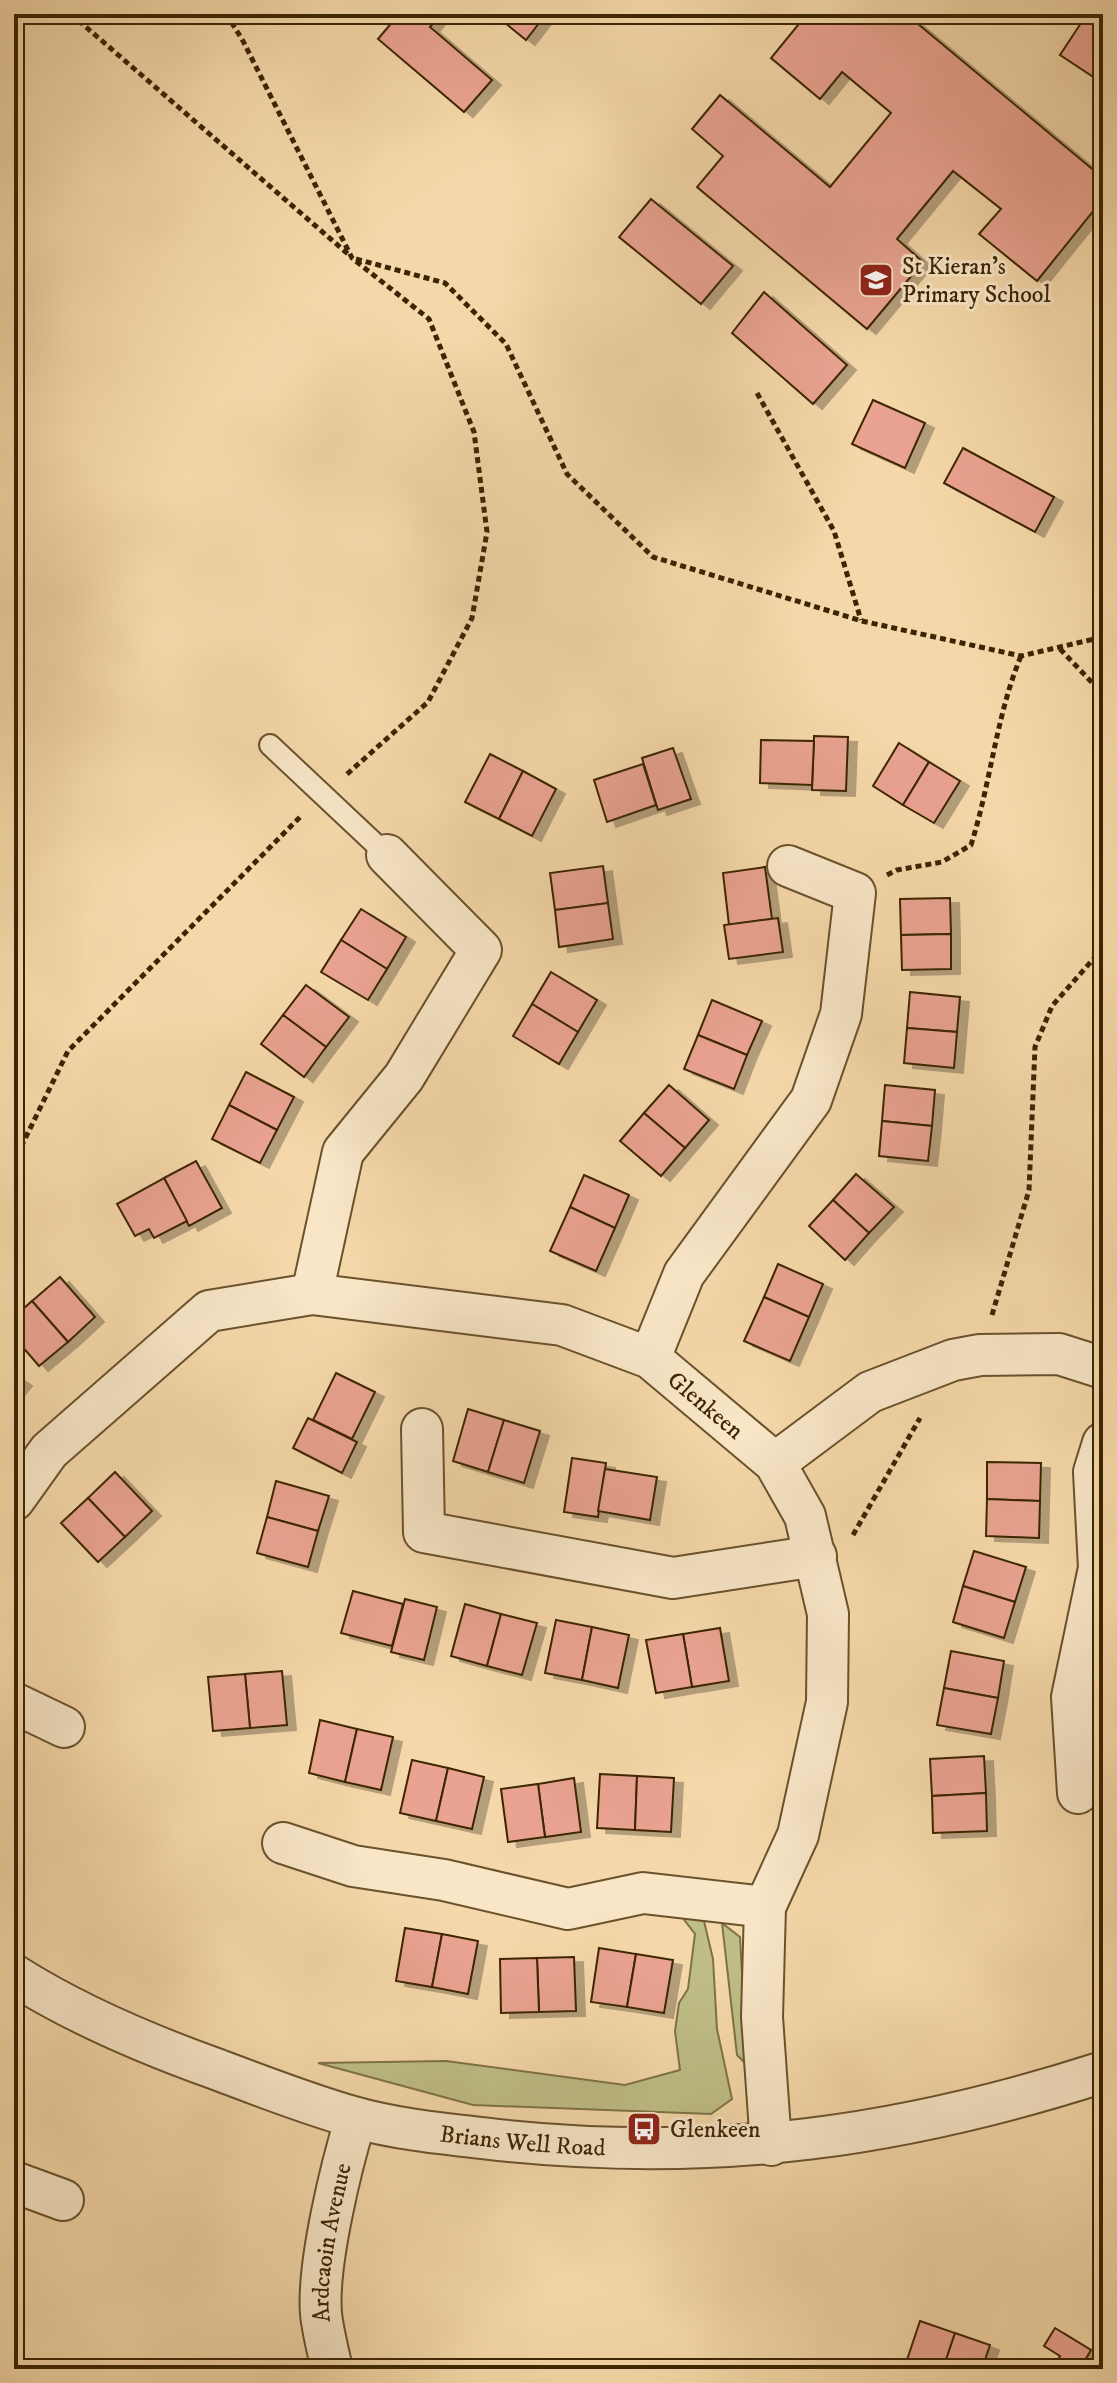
<svg xmlns="http://www.w3.org/2000/svg" width="1117" height="2383" font-family="'IM FELL DW Pica',serif">
<style>
.green{fill:#bfbe86;stroke:#7e7245;stroke-width:2}
.building{fill:#eaa391;stroke:#3c2504;stroke-width:2;filter:url(#shadow)}
.lines{fill:none;stroke-linecap:round;stroke-linejoin:round}
.lane-casing{stroke:#6a522d;stroke-width:24}
.street-casing{stroke:#6a522d;stroke-width:44}
.path{stroke:#3c2504;stroke-width:5;stroke-dasharray:6 4;stroke-linecap:butt}
.lane{stroke:#f8e6c7;stroke-width:20}
.street{stroke:#f8e6c7;stroke-width:40}
.labels{text-anchor:middle;stroke-width:6;stroke-linejoin:round;paint-order:stroke}
.poi-label{font-size:24px;fill:#3c2504;stroke:#f8e6c7;text-anchor:start}
.street-label{font-size:24px;fill:#3c2504;stroke:#f8e6c7}
</style>
<defs>
<filter id="shadow"><feDropShadow dx="9" dy="5" stdDeviation="0" flood-color="#0004"/></filter>
</defs>
<rect width="100%" height="100%" fill="#f5d8a9"/>
<filter id="stains"><feTurbulence type="fractalNoise" baseFrequency=".0025" numOctaves="4"/><feColorMatrix values="0 0 0 0 .2 0 0 0 0 .09 0 0 0 0 .02 0 0 0 .5 -.17"/></filter>
<radialGradient id="worn" r=".72"><stop offset=".6" stop-color="#630" stop-opacity="0"/><stop offset="1" stop-color="#630" stop-opacity=".3"/></radialGradient>
<!-- green -->
<g class="green">
<path d="M682 1917 704 1921 713 1959 717 2029 732 2099 711 2114 473 2105 318 2063 446 2061 625 2085 680 2070 675 2031 679 2003 688 1989 695 1934Z"/>
<path d="M722 1923 740 1937 747 2065 737 2055Z"/>
</g>
<!-- building -->
<g class="building">
<path d="M399 14H441L430 27 492 80 464 112 378 39Z"/>
<path d="M494 14H546L526 40Z"/>
<path d="M807 14H906L1103 178V199L1037 281 979 234 1001 209 953 171 897 239 923 262 867 329 697 187 723 156 692 129 720 95 830 187 891 113 842 72 820 99 771 58Z"/>
<path d="M1087 14H1103V65L1095 78 1060 55Z"/>
<path d="M651 199 733 266 701 304 619 237Z"/>
<path d="M764 292 847 365 813 404 732 333Z"/>
<path d="M873 400 925 423 905 468 852 444Z"/>
<path d="M963 448 1054 497 1035 532 944 483Z"/>
<path d="M814 736 848 737 846 791 812 790Z"/>
<path d="M761 740 814 741 812 785 760 783Z"/>
<path d="M899 743 929 762 903 805 873 786Z"/>
<path d="M673 748 691 799 658 810 642 758Z"/>
<path d="M490 754 523 771 499 819 465 802Z"/>
<path d="M929 762 960 781 934 823 903 805Z"/>
<path d="M643 764 656 805 607 822 594 780Z"/>
<path d="M523 771 556 789 532 836 499 819Z"/>
<path d="M603 866 608 903 555 910 550 873Z"/>
<path d="M765 867 772 919 729 925 723 873Z"/>
<path d="M950 898 951 934 901 935 900 899Z"/>
<path d="M608 903 613 939 559 947 555 910Z"/>
<path d="M361 909 406 937 387 969 341 940Z"/>
<path d="M778 918 783 952 729 959 724 925Z"/>
<path d="M951 934V969L902 970 901 935Z"/>
<path d="M341 940 387 969 368 1000 321 972Z"/>
<path d="M551 972 597 1000 578 1032 532 1004Z"/>
<path d="M306 985 349 1017 326 1047 283 1015Z"/>
<path d="M910 992 960 997 957 1032 907 1028Z"/>
<path d="M712 1000 762 1021 747 1055 698 1035Z"/>
<path d="M532 1004 578 1032 559 1064 513 1036Z"/>
<path d="M283 1015 326 1047 304 1077 261 1044Z"/>
<path d="M907 1028 957 1032 954 1068 904 1063Z"/>
<path d="M698 1035 747 1055 734 1089 684 1069Z"/>
<path d="M246 1072 294 1097 277 1130 229 1105Z"/>
<path d="M669 1085 709 1120 685 1148 644 1113Z"/>
<path d="M885 1085 935 1090 932 1126 882 1121Z"/>
<path d="M229 1105 277 1130 260 1163 212 1139Z"/>
<path d="M644 1113 685 1148 661 1176 620 1141Z"/>
<path d="M882 1121 932 1126 928 1161 879 1156Z"/>
<path d="M196 1161 222 1208 189 1226 164 1178Z"/>
<path d="M856 1174 894 1207 869 1233 833 1200Z"/>
<path d="M584 1175 629 1195 615 1228 570 1207Z"/>
<path d="M164 1178 187 1221 154 1238 149 1229 135 1236 117 1204Z"/>
<path d="M833 1200 869 1233 845 1260 809 1226Z"/>
<path d="M570 1207 615 1228 596 1271 550 1251Z"/>
<path d="M778 1264 823 1284 809 1317 764 1297Z"/>
<path d="M60 1277 95 1317 68 1342 32 1301Z"/>
<path d="M764 1297 809 1317 790 1361 744 1341Z"/>
<path d="M32 1301 68 1342 39 1366 14 1337V1317Z"/>
<path d="M336 1373 375 1392 352 1439 313 1420Z"/>
<path d="M14 1375 23 1381 14 1392Z"/>
<path d="M468 1409 504 1420 488 1472 453 1461Z"/>
<path d="M308 1418 357 1442 342 1473 293 1448Z"/>
<path d="M504 1420 540 1431 524 1483 488 1472Z"/>
<path d="M572 1458 606 1463 598 1517 564 1512Z"/>
<path d="M987 1462 1041 1463 1040 1501 987 1499Z"/>
<path d="M605 1469 657 1477 650 1520 598 1511Z"/>
<path d="M115 1472 152 1511 125 1537 88 1498Z"/>
<path d="M276 1481 329 1496 318 1531 267 1517Z"/>
<path d="M88 1498 125 1537 98 1562 61 1523Z"/>
<path d="M987 1499 1040 1501 1039 1538 986 1536Z"/>
<path d="M267 1517 318 1531 308 1567 257 1553Z"/>
<path d="M974 1551 1026 1567 1015 1602 963 1586Z"/>
<path d="M963 1586 1015 1602 1004 1638 953 1622Z"/>
<path d="M353 1591 403 1604 392 1646 341 1633Z"/>
<path d="M405 1599 437 1607 424 1660 391 1652Z"/>
<path d="M465 1604 501 1614 487 1666 451 1656Z"/>
<path d="M501 1614 537 1623 522 1675 487 1666Z"/>
<path d="M556 1620 592 1627 582 1680 545 1673Z"/>
<path d="M592 1627 629 1635 618 1688 582 1680Z"/>
<path d="M720 1628 729 1681 692 1687 683 1634Z"/>
<path d="M683 1634 692 1687 656 1693 646 1640Z"/>
<path d="M951 1651 1004 1661 998 1698 944 1688Z"/>
<path d="M282 1671 287 1725 250 1728 245 1674Z"/>
<path d="M245 1674 250 1728 213 1731 208 1677Z"/>
<path d="M944 1688 998 1698 991 1734 937 1725Z"/>
<path d="M320 1720 357 1729 345 1782 309 1773Z"/>
<path d="M357 1729 393 1737 381 1790 345 1782Z"/>
<path d="M984 1756 986 1793 932 1796 930 1759Z"/>
<path d="M412 1760 448 1768 436 1821 400 1813Z"/>
<path d="M448 1768 484 1777 472 1829 436 1821Z"/>
<path d="M600 1774 637 1776 635 1830 597 1828Z"/>
<path d="M637 1776 674 1778 671 1832 635 1830Z"/>
<path d="M574 1778 581 1832 545 1837 538 1784Z"/>
<path d="M538 1784 545 1837 508 1842 501 1789Z"/>
<path d="M986 1793 987 1831 933 1833 932 1796Z"/>
<path d="M405 1928 442 1934 432 1987 396 1981Z"/>
<path d="M442 1934 478 1941 468 1994 432 1987Z"/>
<path d="M599 1948 636 1954 627 2007 591 2002Z"/>
<path d="M636 1954 673 1960 664 2013 627 2007Z"/>
<path d="M574 1957 576 2011 539 2012 537 1958Z"/>
<path d="M537 1958 539 2012 501 2013 500 1959Z"/>
<path d="M920 2321 955 2333 943 2369H904Z"/>
<path d="M1055 2328 1091 2350 1080 2369H1037L1042 2361 1053 2367 1060 2356 1044 2346Z"/>
<path d="M955 2333 990 2345 982 2369H943Z"/>
</g>
<g class="lines">
<!-- lane casing -->
<g class="lane-casing">
<path id="lane" d="M270 745 387 855"/>
</g>
<!-- street casing -->
<g class="street-casing">
<g id="street">
<path d="M312 1294 343 1152 404 1077 481 950 387 855"/>
<path d="M650 1358 684 1274 811 1100 841 1014 855 893 788 866"/>
<path d="M422 1429 424 1532 673 1578 816 1556"/>
<path d="M775 1463 870 1392 953 1360 980 1355 1059 1354 1103 1368"/>
<path id="s1" d="M14 1500 49 1451 209 1311 312 1294 562 1325 650 1358 775 1463 805 1516 828 1614 827 1702 798 1835 765 1907 762 2017 771 2145"/>
<path d="M14 1703 64 1727"/>
<path d="M1078 1793 1072 1697 1099 1568 1094 1472 1103 1443"/>
<path d="M283 1843 353 1866 444 1880 568 1909 643 1893 765 1907"/>
<path id="s2" d="M14 1975C77 2015 146 2044 216 2069 261 2086 307 2104 353 2117 402 2131 458 2135 508 2141 720 2162 901 2137 1103 2072"/>
<path d="M14 2182 63 2200"/>
<path id="s3" d="M332 2369C328 2351 323 2332 321 2314 317 2265 341 2166 356 2118"/>
</g>
</g>
<!-- path -->
<g class="path">
<path d="M71 14 348 254"/>
<path d="M226 14 242 39 352 258 429 319 474 432 487 532 472 618 428 702 346 775"/>
<path d="M356 259 445 283 506 344 567 474 653 557 862 621 1021 656 1103 637"/>
<path d="M757 393 834 531 861 620"/>
<path d="M1060 649 1103 694"/>
<path d="M887 875 897 870 942 862 971 845C991 782 996 716 1021 656"/>
<path d="M14 1154 22 1145 68 1051 301 816"/>
<path d="M992 1315 1029 1190 1035 1047 1052 1006 1103 948"/>
<path d="M853 1535 920 1418"/>
</g>
<!-- lane -->
<use href="#lane" class="lane"/>
<!-- street -->
<use href="#street" class="street"/>
</g>
<!-- icons -->
<defs>
<g id="school-square" transform="scale(1.8)"><rect x="-9" y="-9" width="18" height="18" rx="4" fill="#8f2418" stroke="#f8e6c7"/><path d="M0-5L7-2L0 1L-7-2ZM-4 1L0 2.5L4 1V4Q0 6-4 4Z" fill="#fff"/></g>
<g id="bus-square" transform="scale(1.8)"><rect x="-9" y="-9" width="18" height="18" rx="4" fill="#8f2418" stroke="#f8e6c7"/><path d="M-5-6H5V4H4V6H2V4H-2V6H-4V4H-5ZM-3.5-4V0h7V-4ZM-3.5 1.2v1.5H-2V1.2ZM2 1.2v1.5H3.5V1.2Z" fill="#fff"/></g>
</defs>
<g fill-rule="evenodd">
<use href="#school-square" x="876" y="280"/>
<use href="#bus-square" x="644" y="2129"/>
</g>
<g class="labels">
<!-- poi labels -->
<g class="poi-label">
<text x="902" y="274">St Kieran's<tspan x="902" dy="28">Primary School</tspan></text>
<text x="670" y="2137">Glenkeen</text>
</g>
<!-- street labels -->
<g class="street-label">
<text dy="8" stroke="none"><textPath href="#s1" startOffset="796">Glenkeen</textPath></text>
<text dy="8" stroke="none"><textPath href="#s2" startOffset="540">Brians Well Road</textPath></text>
<text dy="8" stroke="none"><textPath href="#s3" startOffset="128">Ardcaoin Avenue</textPath></text>
</g>
</g>
<!-- margin -->
<rect width="1117" height="2383" fill="none" stroke="#f5d8a9" stroke-width="48"/>
<rect x="16" y="16" width="1085" height="2351" fill="none" stroke="#3c2504" stroke-width="4"/>
<rect x="24" y="24" width="1069" height="2335" fill="none" stroke="#3c2504" stroke-width="2"/>
<rect width="100%" height="100%" filter="url(#stains)"/>
<rect width="100%" height="100%" fill="url(#worn)"/>
</svg>
